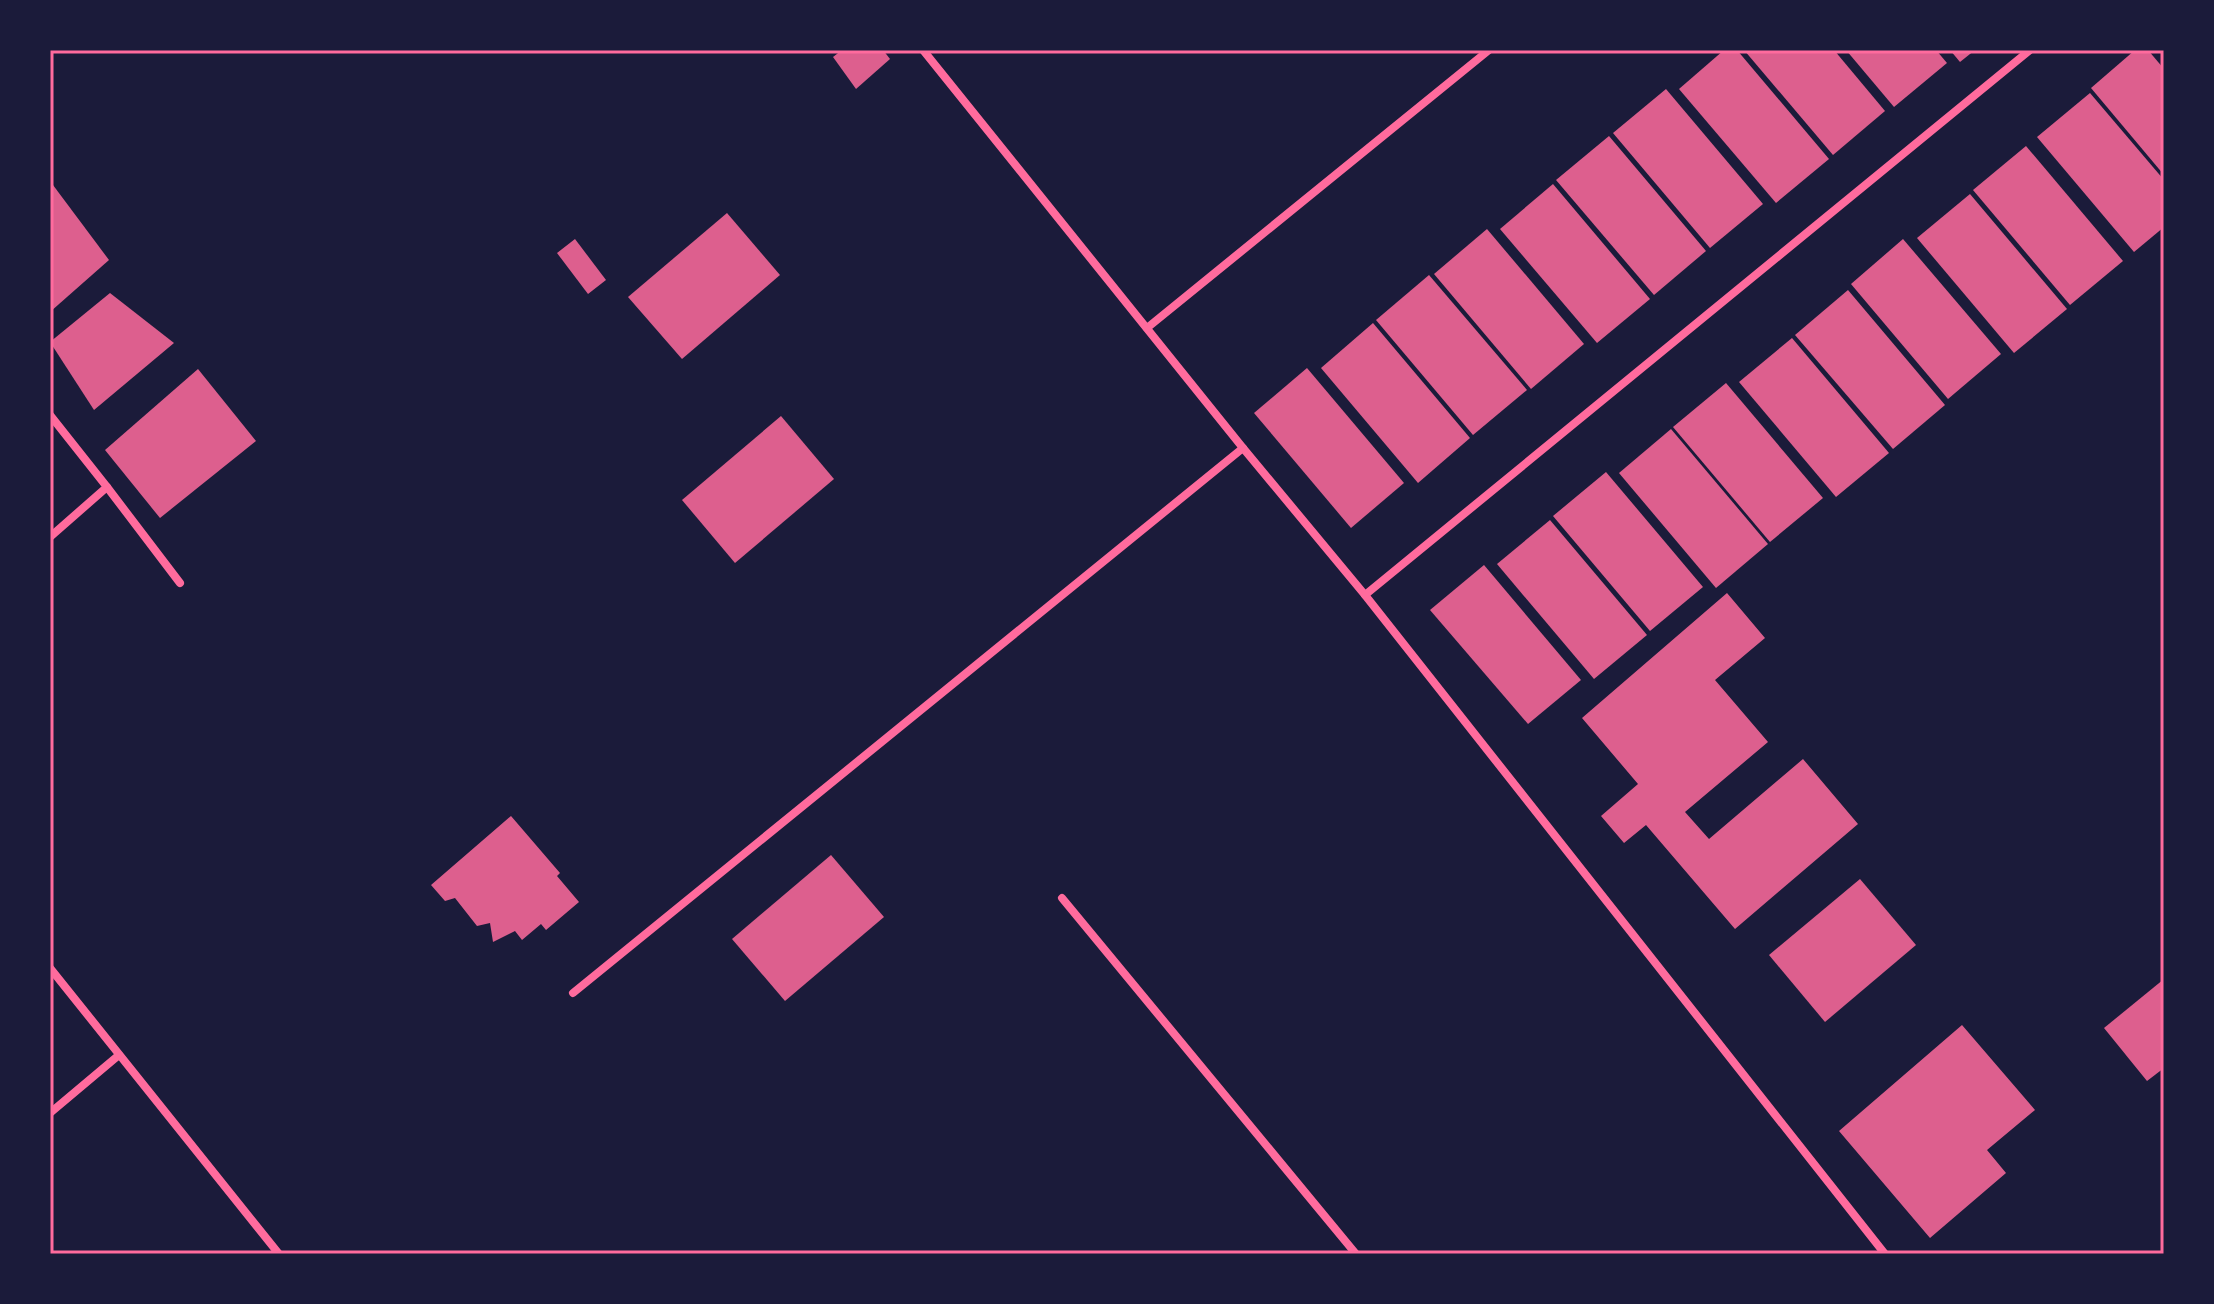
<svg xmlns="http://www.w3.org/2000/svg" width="2214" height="1304" font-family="Jost,sans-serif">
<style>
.building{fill:#dd5f8e}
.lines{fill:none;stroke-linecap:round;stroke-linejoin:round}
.minor{stroke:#ff6b9d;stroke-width:8}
.neatline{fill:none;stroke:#ff6b9d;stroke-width:3}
</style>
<rect width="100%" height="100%" fill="#1b1b3a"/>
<!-- building -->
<g class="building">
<path d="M842 50H883L890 59 856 89 833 57Z"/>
<path d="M1724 50H1737L1829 159 1776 203 1679 89Z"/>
<path d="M1744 50H1834L1885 111 1833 155Z"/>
<path d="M1846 50H1936L1947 63 1894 107Z"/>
<path d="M1950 50H1975L1960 62Z"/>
<path d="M2135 50H2148L2164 69V175L2091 88Z"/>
<path d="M1666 89 1763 204 1710 248 1613 133Z"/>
<path d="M2090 93 2164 180V227L2134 252 2037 137Z"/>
<path d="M1609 136 1706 251 1654 295 1556 180Z"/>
<path d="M2026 146 2123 261 2070 305 1973 190Z"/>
<path d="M50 181 109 260 50 312Z"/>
<path d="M1553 184 1650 299 1597 343 1500 229Z"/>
<path d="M1970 194 2067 309 2014 353 1917 238Z"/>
<path d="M727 213 780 275 682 359 628 297Z"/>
<path d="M1487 229 1584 344 1531 389 1434 274Z"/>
<path d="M575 239 606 280 588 294 557 253Z"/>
<path d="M1903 239 2001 354 1948 399 1851 284Z"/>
<path d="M1429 275 1527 390 1473 435 1376 320Z"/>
<path d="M1848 290 1945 405 1893 449 1795 335Z"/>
<path d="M110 293 174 343 94 410 50 342Z"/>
<path d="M1373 323 1470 438 1418 483 1321 368Z"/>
<path d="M1792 338 1889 453 1836 497 1739 382Z"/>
<path d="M1307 368 1404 483 1351 528 1254 413Z"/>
<path d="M198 369 256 441 160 518 105 450Z"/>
<path d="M1726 383 1823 498 1770 542 1673 427Z"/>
<path d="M781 416 834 479 735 563 682 500Z"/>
<path d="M1671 429 1768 544 1716 588 1619 473Z"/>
<path d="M1606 472 1703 587 1650 631 1553 516Z"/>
<path d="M1550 520 1647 635 1594 679 1497 564Z"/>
<path d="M1484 565 1581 680 1528 724 1430 610Z"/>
<path d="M1727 593 1765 638 1715 680 1768 742 1685 812 1709 839 1803 759 1858 824 1735 929 1646 825 1624 843 1601 816 1638 784 1582 718Z"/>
<path d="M511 816 560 873 557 876 579 902 546 930 541 924 522 940 515 931 493 942 490 923 477 926 455 898 445 901 431 885Z"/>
<path d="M831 855 884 917 785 1001 732 939Z"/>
<path d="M1860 879 1916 945 1825 1022 1769 955Z"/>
<path d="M2164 979V1068L2147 1081 2104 1028Z"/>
<path d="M1962 1025 2035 1110 1987 1150 2006 1173 1930 1238 1839 1131Z"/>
</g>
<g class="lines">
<!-- minor -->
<g class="minor">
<path d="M923 50 1243 448 1365 595 1885 1254"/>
<path d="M1147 328 1489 50"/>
<path d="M50 415 107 487 50 537"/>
<path d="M107 487 180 583"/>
<path d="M1365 595 2030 50"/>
<path d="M1062 898 1356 1254"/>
<path d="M50 968 279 1254"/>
<path d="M573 993 1243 448"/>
<path d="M50 1113 119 1055"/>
</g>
</g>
<!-- border -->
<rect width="2214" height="1304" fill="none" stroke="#1b1b3a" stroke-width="104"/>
<rect x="52" y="52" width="2110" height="1200" class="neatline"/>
</svg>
